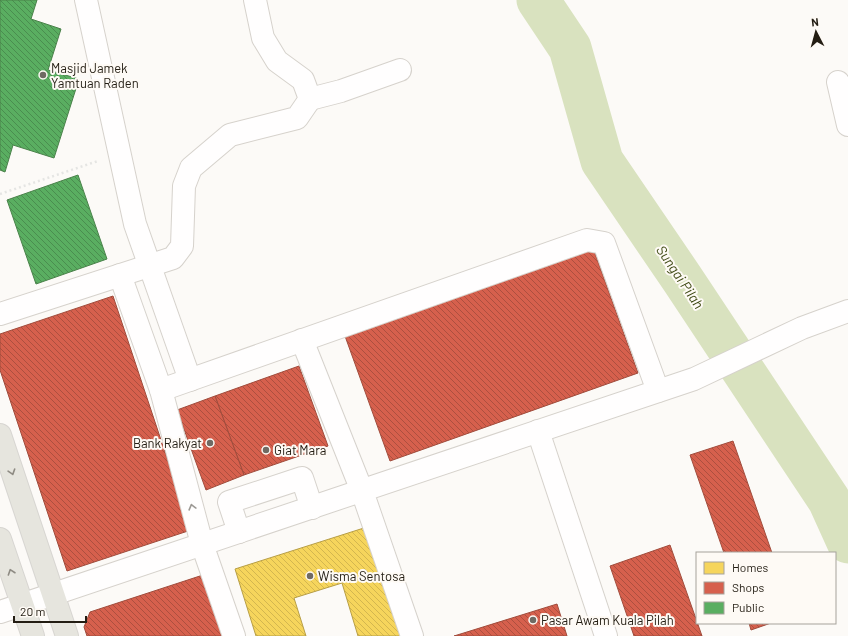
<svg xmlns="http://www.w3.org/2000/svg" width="848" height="636" font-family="Barlow,sans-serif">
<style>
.homes{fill:url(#homes-back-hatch);stroke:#b79e46}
.shops{fill:url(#shops-back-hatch);stroke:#a04c3c}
.public{fill:url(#public-back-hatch);stroke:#4a824a}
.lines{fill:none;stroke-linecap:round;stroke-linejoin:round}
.river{stroke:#d9e2bf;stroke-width:43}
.minor-casing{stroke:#d6d2cc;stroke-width:24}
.major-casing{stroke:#d7d5d1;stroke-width:24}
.path{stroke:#e5e5e3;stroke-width:2.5;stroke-dasharray:2 3;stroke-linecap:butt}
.minor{stroke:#fffefe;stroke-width:22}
.major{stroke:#e6e5de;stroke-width:22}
.oneway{stroke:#8e8b83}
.oneway2{stroke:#9c9994}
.poi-dot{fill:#6f6a63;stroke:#fefaf5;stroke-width:1.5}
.labels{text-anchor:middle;stroke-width:4;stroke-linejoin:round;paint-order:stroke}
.poi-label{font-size:13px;fill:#231d13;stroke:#fefaf5;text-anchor:start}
.water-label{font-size:14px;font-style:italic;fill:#3e4913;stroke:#fefaf5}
</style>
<defs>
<pattern id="homes-back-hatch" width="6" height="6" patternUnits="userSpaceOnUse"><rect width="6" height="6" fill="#f6d55c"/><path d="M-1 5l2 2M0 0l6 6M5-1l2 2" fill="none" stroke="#d3b64f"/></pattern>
<pattern id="shops-back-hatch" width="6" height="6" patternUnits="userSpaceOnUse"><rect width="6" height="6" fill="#d6604d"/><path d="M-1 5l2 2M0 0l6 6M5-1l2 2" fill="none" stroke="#ad4f3f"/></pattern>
<pattern id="public-back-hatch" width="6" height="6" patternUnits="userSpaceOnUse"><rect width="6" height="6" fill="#5aae61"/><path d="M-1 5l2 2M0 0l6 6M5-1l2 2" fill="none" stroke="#4a8d4f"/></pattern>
</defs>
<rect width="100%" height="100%" fill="#fcfaf7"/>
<!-- homes -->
<path class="homes" d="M367 527 403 636H358L342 583 294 598 306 636H256L235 569Z"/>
<!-- shops -->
<g class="shops">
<path d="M593 248 638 373 390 461 345 336Z"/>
<path d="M113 296 191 530 67 571 0 370V334Z"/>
<path d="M299 366 328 446 244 475 215 396Z"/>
<path d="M215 396 244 475 206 490 177 410Z"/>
<path d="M733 441 772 553H724L690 455Z"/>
<path d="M670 545 702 636H634L610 566Z"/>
<path d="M206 574 227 636H87L84 627 90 612Z"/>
<path d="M557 604 567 636H454Z"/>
<path d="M749 623H771L751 630Z"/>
</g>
<!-- public -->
<g class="public">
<path d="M0 0H37L31 19 61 29 48 70 79 79 54 158 13 145 5 172 0 170Z"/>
<path d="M78 175 107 259 36 284 7 200Z"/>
</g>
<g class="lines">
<!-- river -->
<path class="river" d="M538 0 570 48 602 161 683 280 829 500 848 542"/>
<!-- minor casing -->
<g class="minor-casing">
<g id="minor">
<path d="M86 0 135 224 190 380"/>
<path d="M838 82 848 125"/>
<path d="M310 99 341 91 400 70"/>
<path d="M120 275 161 390 587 240 604 243 658 391"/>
<path d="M0 314 173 258 182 246 184 186 191 168 230 135 297 118 310 99 303 80 277 61 263 38 255 0"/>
<path d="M302 340 362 491 412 636"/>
<path d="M161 390 202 544 234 636"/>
<path d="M538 431 606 636"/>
<path d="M239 532 229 502 302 478 312 508"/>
<path d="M0 612 694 379 802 328 848 311"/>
</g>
</g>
<!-- major casing -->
<g class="major-casing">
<g id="major">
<path d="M0 435 67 636"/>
<path d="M0 539 33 636"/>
</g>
</g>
<!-- path -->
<path class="path" d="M0 194 98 161"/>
<!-- minor -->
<use href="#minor" class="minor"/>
<!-- major -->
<use href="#major" class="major"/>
</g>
<!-- one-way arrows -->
<defs><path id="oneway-chevron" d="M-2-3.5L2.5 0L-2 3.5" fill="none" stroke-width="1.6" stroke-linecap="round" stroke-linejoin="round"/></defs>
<g class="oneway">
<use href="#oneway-chevron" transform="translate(12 472) rotate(72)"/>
<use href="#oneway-chevron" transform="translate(11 572) rotate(-109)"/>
</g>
<use class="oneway2" href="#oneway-chevron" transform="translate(192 507) rotate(-105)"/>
<!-- markers -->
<g class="poi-dot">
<circle cx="43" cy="75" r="4"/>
<circle cx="210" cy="443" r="4"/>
<circle cx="266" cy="450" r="4"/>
<circle cx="310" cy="576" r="4"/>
<circle cx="533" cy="620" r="4"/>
</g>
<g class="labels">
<!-- poi labels -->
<g class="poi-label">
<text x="51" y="73">Masjid Jamek<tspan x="51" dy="15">Yamtuan Raden</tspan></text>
<text x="202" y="448" text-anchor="end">Bank Rakyat</text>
<text x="274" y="455">Giat Mara</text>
<text x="318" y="581">Wisma Sentosa</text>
<text x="541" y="625">Pasar Awam Kuala Pilah</text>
</g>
<!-- water labels -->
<g class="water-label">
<text transform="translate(680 277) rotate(56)" y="5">Sungai Pilah</text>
</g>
</g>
<!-- legend -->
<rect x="696" y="552" width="140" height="72" fill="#fefaf5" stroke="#a6a29b"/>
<rect x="704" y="562" width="20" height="12" fill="#f6d55c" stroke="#a6a29b"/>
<text x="732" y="572" font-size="12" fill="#231d13">Homes</text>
<rect x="704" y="582" width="20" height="12" fill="#d6604d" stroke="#a6a29b"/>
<text x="732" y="592" font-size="12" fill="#231d13">Shops</text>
<rect x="704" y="602" width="20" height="12" fill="#5aae61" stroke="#a6a29b"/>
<text x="732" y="612" font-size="12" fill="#231d13">Public</text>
<!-- north arrow -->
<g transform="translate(816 32) rotate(354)" stroke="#fefaf5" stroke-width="3" paint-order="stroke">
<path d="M0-3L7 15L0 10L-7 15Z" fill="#231d13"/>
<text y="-6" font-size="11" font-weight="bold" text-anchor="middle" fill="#231d13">N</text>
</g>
<!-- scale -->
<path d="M14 616v6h72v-6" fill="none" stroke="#231d13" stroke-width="2"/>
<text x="20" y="616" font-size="12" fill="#231d13" stroke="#fefaf5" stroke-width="3" paint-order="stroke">20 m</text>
</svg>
